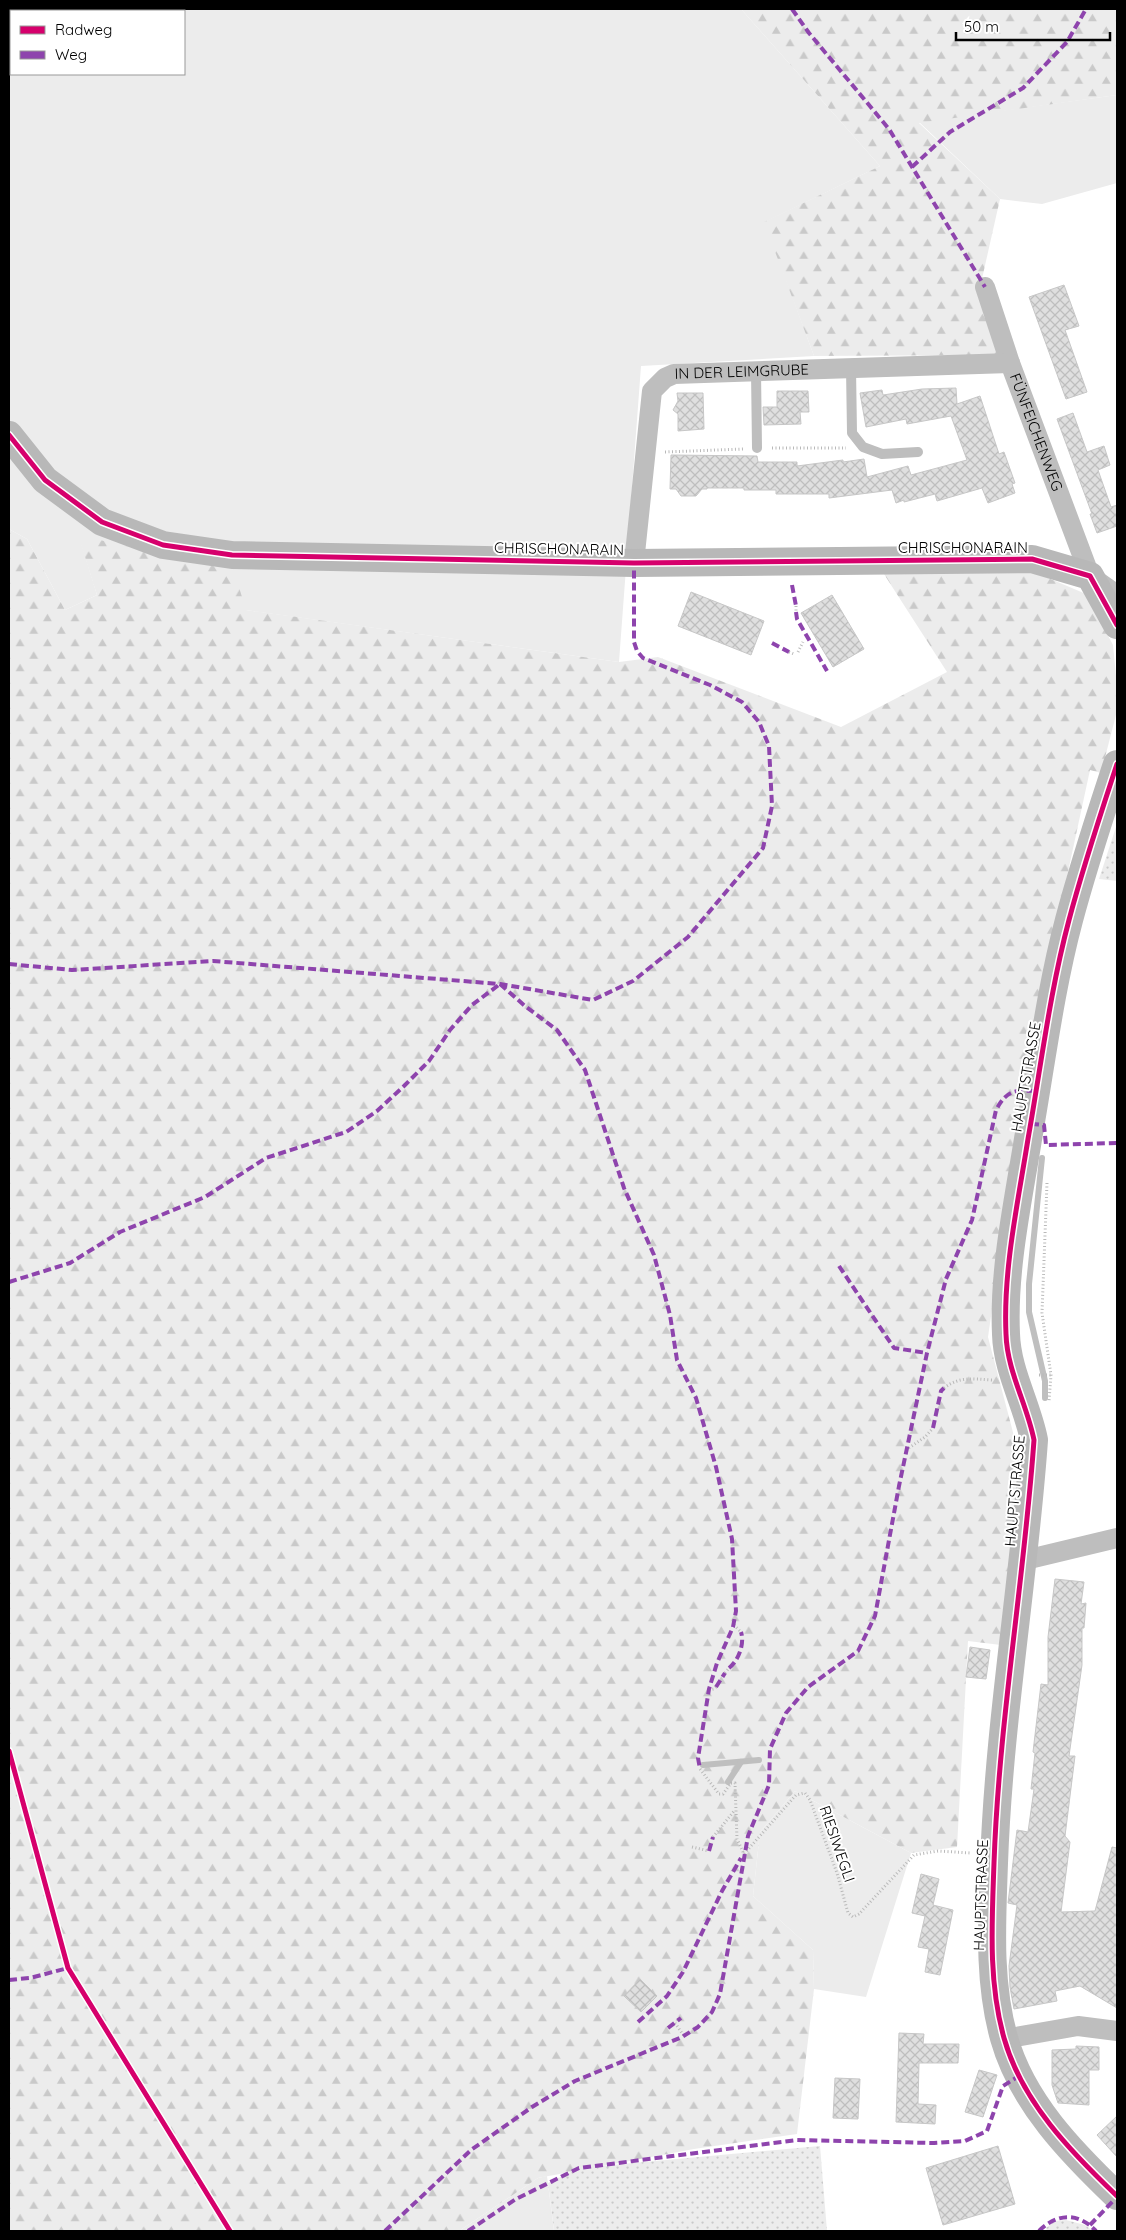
<svg xmlns="http://www.w3.org/2000/svg" width="1126" height="2240" font-family="Quicksand,sans-serif">
<style>
.grass{fill:#ececec;fill-rule:evenodd}
.forest{fill:url(#forest-firs)}
.park{fill:url(#park-dots)}
.lines{fill:none;stroke-linecap:round;stroke-linejoin:round}
.stream{stroke:#bfbfbf;stroke-width:6}
.building{fill:url(#building-cross-hatch);stroke:#c7c7c7}
.path{stroke:#b9b9b9;stroke-width:3;stroke-dasharray:1 2.5;stroke-linecap:butt}
.lane{stroke:#bebebe;stroke-width:10}
.street{stroke:#bebebe;stroke-width:20}
.secondary{stroke:#b8b8b8;stroke-width:28}
.quiet{stroke:#8e44ad;stroke-width:4;stroke-dasharray:8 4;stroke-linecap:butt}
.cycleway-casing{stroke:#fff;stroke-width:8}
.cycleway{stroke:#d6006c;stroke-width:5}
.labels{text-anchor:middle;stroke-width:4;stroke-linejoin:round;paint-order:stroke}
.street-label{font-size:15px;fill:#000;stroke:#fff}
</style>
<defs>
<pattern id="forest-firs" width="22" height="20" patternUnits="userSpaceOnUse" patternTransform="scale(1.25)"><rect width="22" height="20" fill="#ececec"/><path d="M5 1l3.5 6h-7zM16 11l3.5 6h-7z" fill="#c9c9c9"/></pattern>
<pattern id="park-dots" width="8" height="8" patternUnits="userSpaceOnUse" patternTransform="scale(1.25)"><rect width="8" height="8" fill="#ececec"/><path d="M2 2h.1M6 6h.1" fill="none" stroke="#c9c9c9" stroke-width="1.8" stroke-linecap="round"/></pattern>
<pattern id="building-cross-hatch" width="8" height="8" patternUnits="userSpaceOnUse" patternTransform="scale(1.25)"><rect width="8" height="8" fill="#dfdfdf"/><path d="M0 0l8 8M0 8l8-8" fill="none" stroke="#bebebe"/></pattern>
</defs>
<rect width="100%" height="100%" fill="#fff"/>
<!-- grass -->
<g class="grass">
<path d="M9 9H741L880 166 765 222 814 356 641 366 619 662 245 610 79 536 97 595 65 610 27 539 9 529ZM11 11H184V74H11Z"/>
<path d="M1117 95V183L1042 204 1000 199 919 122Z"/>
<path d="M795 1791 911 1853 866 1997 814 1989 813 1950 753 1896 760 1832Z"/>
<path d="M547 2176 554 2231H459L538 2178Z"/>
</g>
<!-- forest -->
<g class="forest">
<path d="M741 9H1117V95L919 123 1000 199 979 292 999 355 814 356 764 222 880 166Z"/>
<path d="M9 529 27 539 65 610 97 595 78 535 234 571 246 610 619 662 658 657 841 727 947 672 882 571 1034 572 1086 594 1113 645 1117 686V711L1101 773 1090 770 1045 978 1022 1104 988 1337 1021 1463 1001 1645 968 1641 957 1847 911 1853 795 1791 760 1832 753 1896 813 1950 814 1989 797 2134 694 2149 538 2178 459 2231H9Z"/>
</g>
<!-- park -->
<g class="park">
<path d="M1117 824V881L1099 879Z"/>
<path d="M820 2146 827 2231H554L548 2183 579 2168Z"/>
<path d="M1066 2220 1085 2225 1093 2231H1047L1046 2228 1055 2221Z"/>
</g>
<g class="lines">
<!-- stream -->
<g class="stream">
<path d="M1042 1158 1029 1284V1312L1045 1381V1398"/>
<path d="M703 1765 759 1760"/>
<path d="M728 1782 741 1762"/>
</g>
</g>
<!-- building -->
<g class="building">
<path d="M1064 285 1079 326 1065 330 1087 392 1066 399 1029 297Z"/>
<path d="M956 388 957 404 980 396 999 454 1004 452 1015 483 1012 484 1015 493 988 503 982 488 937 501 935 494 904 502V500L896 503 892 490 829 498V494H776V490H744V488H707V489H702L696 496H681L676 489H670L671 455 757 456 758 462H797V466L843 460V462L864 459 867 477 908 466 911 475 967 460 951 416 907 424 906 419 866 427 860 393 882 390 883 395 922 389Z"/>
<path d="M777 391H808L809 412H800L801 424 764 425 763 407H777Z"/>
<path d="M677 393H703L704 429 678 431V414L673 410 678 401Z"/>
<path d="M1073 413 1087 452 1104 446 1110 465 1098 470 1111 507 1117 505V526L1097 533 1090 514H1092L1057 419Z"/>
<path d="M691 592 764 621 751 655 678 626Z"/>
<path d="M832 595 864 649 833 667 801 613Z"/>
<path d="M1055 1579 1084 1582 1081 1604 1086 1603 1084 1628H1082V1665L1069 1756H1075L1065 1836 1070 1842 1061 1912 1095 1911 1112 1847 1117 1848V2008L1080 1986 1055 1991 1057 2001 1014 2009 1010 1987 1009 1966 1017 1905 1008 1903 1017 1830 1028 1832 1034 1789H1031L1035 1753 1033 1752 1041 1684 1048 1685V1637Z"/>
<path d="M970 1647 990 1650 986 1679 966 1677Z"/>
<path d="M921 1874 939 1879 933 1905 953 1910 940 1975 925 1972 929 1949 918 1947 925 1916 912 1913Z"/>
<path d="M640 1979 657 1996 641 2012 624 1996Z"/>
<path d="M899 2033 924 2034 923 2044H959L958 2063H919L918 2104 936 2105 935 2124 896 2122Z"/>
<path d="M1076 2046 1099 2047V2070H1089V2105L1058 2103 1052 2085V2050L1076 2049Z"/>
<path d="M979 2070 997 2075 983 2117 965 2112Z"/>
<path d="M835 2078 860 2079 858 2119 833 2118Z"/>
<path d="M1117 2116V2157L1097 2135Z"/>
<path d="M998 2146 1015 2204 943 2225 926 2168Z"/>
</g>
<g class="lines">
<!-- path -->
<g class="path">
<path d="M772 448H846"/>
<path d="M665 452 743 449"/>
<path d="M796 606V612"/>
<path d="M789 652 794 654"/>
<path d="M798 652 803 642"/>
<path d="M1047 1183 1042 1313 1051 1375 1049 1401"/>
<path d="M1039 1375H1051"/>
<path d="M944 1388C960 1376 973 1379 992 1380"/>
<path d="M906 1450 925 1437 933 1428"/>
<path d="M734 1625 741 1632"/>
<path d="M725 1673 729 1668"/>
<path d="M709 1690 714 1689 716 1687"/>
<path d="M700 1769 719 1794H723L731 1783H735L737 1839 744 1854 796 1795 805 1793 810 1800 837 1873 848 1913 853 1917 859 1914 914 1855 938 1851 971 1853"/>
<path d="M713 1837 735 1810"/>
<path d="M692 1847 709 1851"/>
<path d="M675 2023 684 2036"/>
</g>
<!-- lane -->
<g class="lane">
<path d="M851 368 852 433 863 447 882 454 918 452"/>
<path d="M756 371 757 448"/>
</g>
<!-- street -->
<g class="street">
<path id="s1" d="M985 287 1010 363 1090 576 1117 595"/>
<path id="s2" d="M634 563 652 391 665 378 674 374 1010 363"/>
<path d="M1021 1561 1117 1538"/>
<path d="M1004 2039 1078 2026 1117 2031"/>
</g>
<!-- secondary -->
<g class="secondary">
<path d="M9 435 45 480 102 522 163 545 232 555 634 563 1032 559 1090 576 1117 625"/>
<path d="M1117 764C1100 816 1083 867 1069 920 1050 991 1041 1066 1028 1139 1018 1202 1003 1270 1006 1334 1007 1371 1027 1404 1034 1440 1024 1581 999 1721 994 1863 992 1922 988 1981 1004 2038 1022 2102 1071 2152 1117 2196"/>
</g>
<!-- quiet -->
<g class="quiet">
<path d="M792 9 809 33 889 129 985 287"/>
<path d="M912 167 950 132 1023 88 1067 42 1086 9"/>
<path d="M792 585 796 606"/>
<path d="M796 612 797 619 827 671"/>
<path d="M772 643 789 652"/>
<path d="M9 964 72 970 213 961 500 984 593 1000 633 981 688 937 763 848 772 806 769 746 759 722 742 702 710 685 643 658 637 651 634 642V563"/>
<path d="M500 984 525 1006 557 1030 585 1070 624 1188 654 1255 670 1315 677 1360 696 1398 716 1467 732 1539 736 1611 733 1627 717 1663 709 1689 698 1758 700 1769"/>
<path d="M1031 1124 1044 1125 1046 1145 1117 1143"/>
<path d="M839 1266 894 1348 927 1353"/>
<path d="M9 1282 70 1263 120 1232 205 1197 266 1158 346 1132 377 1111 404 1086 429 1061 450 1030 472 1005 500 984"/>
<path d="M933 1428 941 1391 944 1388"/>
<path d="M729 1668C738 1661 745 1644 741 1632"/>
<path d="M716 1687 725 1673"/>
<path d="M709 1851 713 1837"/>
<path d="M9 1980 30 1978 68 1968"/>
<path d="M638 2022 667 1996 683 1972 722 1891 741 1858"/>
<path d="M668 2028 681 2018"/>
<path d="M1090 2225 1117 2197"/>
<path d="M385 2231 471 2150 532 2107 575 2081 682 2037 698 2027 712 2012 720 1994 748 1836 769 1785 770 1749 786 1713 808 1687 858 1651 875 1616 899 1486 927 1353 946 1279 972 1220 996 1110C1007 1090 1014 1090 1036 1091"/>
<path d="M468 2231 516 2199 579 2168 797 2140 934 2143 965 2141 987 2131 1003 2086 1019 2076"/>
<path d="M1039 2231C1057 2213 1078 2212 1096 2231"/>
</g>
<!-- cycleway casing -->
<g class="cycleway-casing">
<g id="cycleway">
<path d="M9 435 45 480 102 522 163 545 232 555 634 563 1032 559 1090 576 1117 625"/>
<path d="M1117 764C1100 816 1083 867 1069 920 1050 991 1041 1066 1028 1139 1018 1202 1003 1270 1006 1334 1007 1371 1027 1404 1034 1440 1024 1581 999 1721 994 1863 992 1922 988 1981 1004 2038 1022 2102 1071 2152 1117 2196"/>
<path d="M9 1751 68 1968 230 2231"/>
</g>
</g>
<!-- cycleway -->
<use href="#cycleway" class="cycleway"/>
</g>
<g class="labels">
<!-- street labels -->
<g class="street-label">
<text dy="5" stroke="none"><textPath href="#s2" startOffset="269">IN DER LEIMGRUBE</textPath></text>
<text dy="5" stroke="none"><textPath href="#s1" startOffset="154">FÜNFEICHENWEG</textPath></text>
<text x="963" y="553">CHRISCHONARAIN</text>
<text transform="translate(559 549) rotate(1)" y="5">CHRISCHONARAIN</text>
<text transform="translate(1026 1077) rotate(-80)" y="5">HAUPTSTRASSE</text>
<text transform="translate(1015 1491) rotate(-85)" y="5">HAUPTSTRASSE</text>
<text transform="translate(837 1844) rotate(71)" y="5">RIESIWEGLI</text>
<text transform="translate(981 1895) rotate(-88)" y="5">HAUPTSTRASSE</text>
</g>
</g>
<!-- border -->
<rect width="1126" height="2240" fill="none" stroke="#000000" stroke-width="20"/>
<!-- legend -->
<rect x="10" y="10" width="175" height="65" fill="#ffffff" stroke="#999999"/>
<rect x="20" y="26" width="25" height="8" fill="#d6006c" stroke="#999999"/>
<text x="55" y="35" font-size="15" fill="#000000">Radweg</text>
<rect x="20" y="51" width="25" height="8" fill="#8e44ad" stroke="#999999"/>
<text x="55" y="60" font-size="15" fill="#000000">Weg</text>
<!-- scale -->
<path d="M956 32v8h154v-8" fill="none" stroke="#000000" stroke-width="2.5"/>
<text x="964" y="32" font-size="15" fill="#000000" stroke="#ffffff" stroke-width="4" paint-order="stroke">50 m</text>
</svg>
